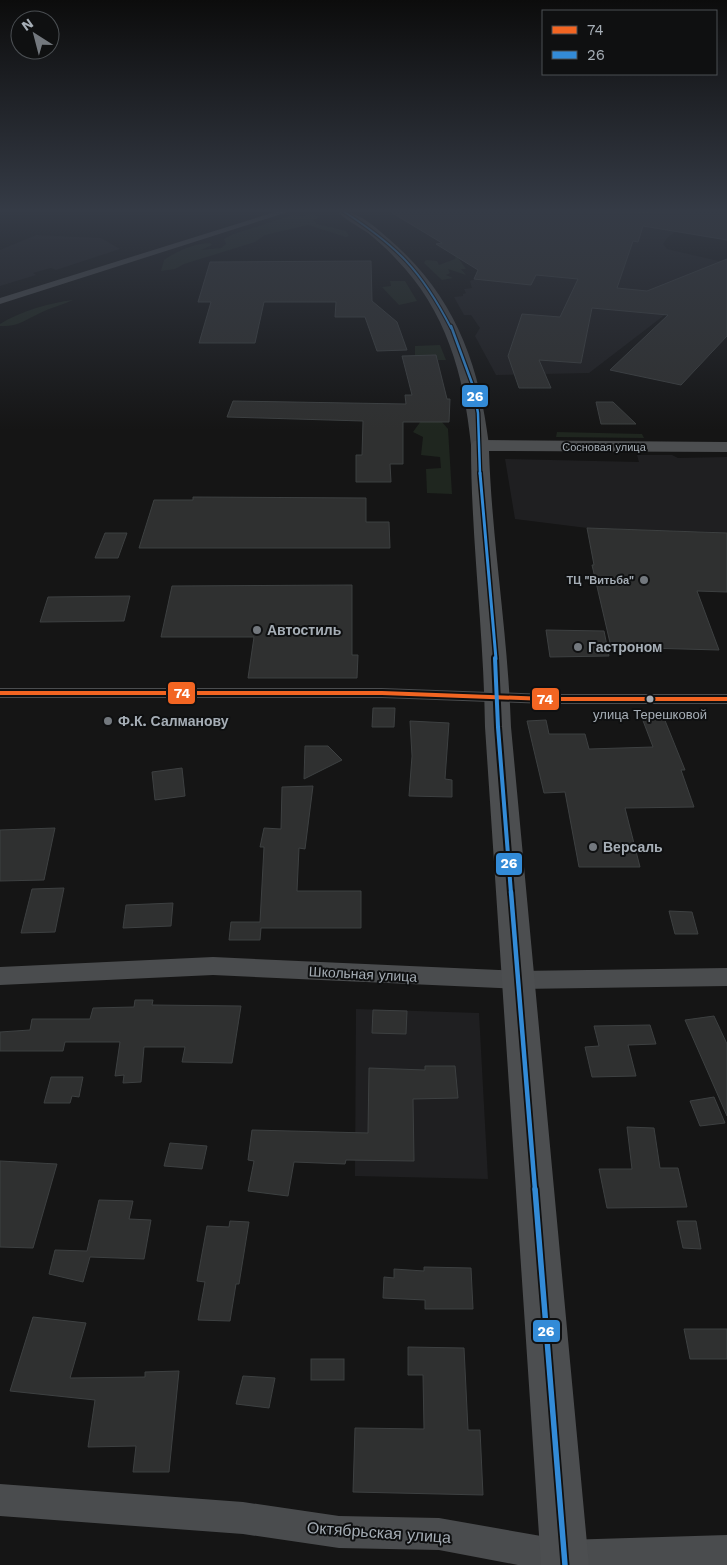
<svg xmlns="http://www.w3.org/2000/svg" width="727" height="1565" font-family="'Work Sans',sans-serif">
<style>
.built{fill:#1f1f21}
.green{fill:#1f261f}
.building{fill:#2f3030;stroke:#3d4041}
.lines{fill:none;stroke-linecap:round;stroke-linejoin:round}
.minor{fill:#4a4c4e;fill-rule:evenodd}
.secondary{fill:#484a4c;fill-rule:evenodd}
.primary{fill:#4c4e50;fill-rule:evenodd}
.bus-1-casing{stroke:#0f1011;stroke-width:8}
.bus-2-far5-casing{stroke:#0f1011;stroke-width:4}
.bus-2-far4-casing{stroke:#0f1011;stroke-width:5}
.bus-2-far3-casing{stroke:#0f1011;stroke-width:6}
.bus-2-far2-casing{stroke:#0f1011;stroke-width:8}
.bus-2-far1-casing{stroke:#0f1011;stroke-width:8}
.bus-2-casing{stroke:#0f1011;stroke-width:9}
.bus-1{stroke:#f26522;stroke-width:4}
.bus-2-far5{stroke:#338bd7;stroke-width:2}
.bus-2-far4{stroke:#338bd7;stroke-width:2.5}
.bus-2-far3{stroke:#338bd7;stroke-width:3}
.bus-2-far2{stroke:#338bd7;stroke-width:4}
.bus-2-far1{stroke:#338bd7;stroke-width:4.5}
.bus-2{stroke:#338bd7;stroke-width:5.5}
.poi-dot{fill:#73787e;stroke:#0f1011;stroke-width:2}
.bus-dot{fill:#a6aeb6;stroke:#0f1011;stroke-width:2}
.labels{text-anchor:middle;stroke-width:4;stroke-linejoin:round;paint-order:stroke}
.far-street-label{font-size:11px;fill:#a6aeb6;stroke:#0f1011}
.far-poi-label{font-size:11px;font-weight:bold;fill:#a6aeb6;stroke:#0f1011;text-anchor:end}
.bus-label{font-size:13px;fill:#a6aeb6;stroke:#0f1011}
.poi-label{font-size:14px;font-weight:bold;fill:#a6aeb6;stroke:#0f1011;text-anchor:start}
.street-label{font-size:14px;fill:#a6aeb6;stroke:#0f1011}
.near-street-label{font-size:16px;fill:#a6aeb6;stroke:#0f1011}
.line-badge{stroke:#0f1011;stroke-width:2}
.badge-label{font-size:14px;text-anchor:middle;font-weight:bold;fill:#fff}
</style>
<rect width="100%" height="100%" fill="#151515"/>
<!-- built -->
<g class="built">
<path d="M390 211H678L660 222 683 226 667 238 663 244 667 249 727 263 688 297 589 373 496 375 475 336 480 328 471 315H464L454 297 463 296V294L466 293 464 289 472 288 470 281 478 278 487 267 449 248Z"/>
<path d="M36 235 101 238 120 249 56 270 51 268 33 273 36 275 0 286V250Z"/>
<path d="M637 455H672L678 458 727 457V535L714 532 587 528 515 519 505 459 639 462Z"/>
<path d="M356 1009 479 1013 488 1179 355 1176Z"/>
</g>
<!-- green -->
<g class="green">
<path d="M311 214 321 217 313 220 317 224 346 231 349 236 346 237 308 225 265 235 255 242 184 264 175 269 161 271 164 260C179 250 193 244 210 243L212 245 201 250 221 248 226 244 224 239 231 235 292 215 303 216Z"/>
<path d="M456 255 466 269H461L466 275 448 269 450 273 446 275 453 278 442 280 424 263 426 260 437 261 439 265 455 259Z"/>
<path d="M390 281H405L417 301 399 305 382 287 391 286Z"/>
<path d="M73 300C62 305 50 308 40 313 25 320 18 327 0 326V324C21 311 49 303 73 300Z"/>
<path d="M440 345 446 360H438L436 355 415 356V346Z"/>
<path d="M421 421H441L448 429 452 494 427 493 426 469 441 468 440 457 421 455 423 437 413 432Z"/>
<path d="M557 432 642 434 644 438 556 437Z"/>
</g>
<!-- building -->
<g class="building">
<path d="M389 211 727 213V240L643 226 638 242 633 241 617 288 647 291 727 259V336L681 385 610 370 668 315 592 308 581 363 539 360 551 388H519L508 356 522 314 560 317 578 279 536 275 531 285 474 279 478 270 436 244 442 243Z"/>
<path d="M371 261 372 301 397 322 407 350 377 351 365 317H335L336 302H264L255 343H199L211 302H198L210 262Z"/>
<path d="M436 355 447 399H450L449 422H403V464H390L391 482H356V455H362L363 421 227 417 233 401 406 404 405 395H412L402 356Z"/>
<path d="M596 402H613L636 424H601Z"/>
<path d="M193 497 366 498V522H389L390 548H139L154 500H193Z"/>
<path d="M587 528 727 533V592L697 591 719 650 611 647 592 565H594Z"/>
<path d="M105 533H127L118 558H95Z"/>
<path d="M352 585V655H358L357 678H248L254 637H161L172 586Z"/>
<path d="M130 596 124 621 40 622 48 597Z"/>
<path d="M546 630 604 631 609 656 550 657Z"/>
<path d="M373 708H395L394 727H372Z"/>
<path d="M642 718H664L685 770H681L694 807 625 808 640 867H579L565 792 544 793 527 721 546 720 549 734H585L589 749 653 747Z"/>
<path d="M410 721 449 723 445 779 452 780V797L409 796 412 756Z"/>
<path d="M305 746H328L342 760 304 779Z"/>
<path d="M182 768 185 796 155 800 152 772Z"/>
<path d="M313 786 305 849 299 848 297 891H361V928H261L260 940H229L231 922H260L264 847H260L264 828 281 829 282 787Z"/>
<path d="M55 828 44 880 0 881V830Z"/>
<path d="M64 888 55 932 21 933 32 889Z"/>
<path d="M173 903 171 926 123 928 126 905Z"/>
<path d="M669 911 692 912 698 934H675Z"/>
<path d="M135 1000H153L152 1005 241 1006 232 1063 182 1062 185 1047H144L141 1082 123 1083 124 1075 115 1076 120 1042H65L63 1051H0V1032L30 1030 32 1019H90L93 1008 134 1007Z"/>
<path d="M373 1010 407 1011 406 1034 372 1033Z"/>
<path d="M714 1016 727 1044V1116L685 1020Z"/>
<path d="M650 1025 656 1044 628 1045 636 1076 592 1077 585 1047 599 1046 594 1026Z"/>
<path d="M425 1066H455L458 1098 413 1099 414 1161 346 1160 345 1164 294 1162 288 1196 248 1191 254 1161 248 1160 252 1130 368 1133 369 1068 425 1070Z"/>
<path d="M51 1077H83L79 1097 72 1096 70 1103H44Z"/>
<path d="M714 1097 725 1123 700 1126 690 1101Z"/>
<path d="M627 1127 654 1128 660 1168H678L687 1207 607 1208 599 1169H632Z"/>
<path d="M170 1143 207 1146 202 1169 164 1166Z"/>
<path d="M0 1161 57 1164 33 1248 0 1247Z"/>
<path d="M99 1200 133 1201 129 1219 151 1220 144 1259 90 1257 83 1282 49 1274 55 1250 87 1251Z"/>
<path d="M230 1221 249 1222 239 1284H236L230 1321 198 1320 205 1282 197 1281 207 1226 229 1227Z"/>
<path d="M677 1221H696L701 1249 683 1248Z"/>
<path d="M424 1267 471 1268 473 1309H425V1300L383 1298 384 1277 394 1278V1269L424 1271Z"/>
<path d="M33 1317 86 1323 70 1378 145 1377V1372L179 1371 169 1472H133L136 1446 88 1447 95 1400 10 1391Z"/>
<path d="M684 1329H727V1359H690Z"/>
<path d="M408 1347 464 1348 468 1430H480L483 1495 353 1492 355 1428 424 1429 423 1375H408Z"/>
<rect x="311" y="1359" width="33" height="21"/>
<path d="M243 1376 275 1378 269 1408 236 1404Z"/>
</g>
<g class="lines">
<!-- minor -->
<g class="minor">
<path d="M278 211H291L0 304V298Z"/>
<path d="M0 688H382L547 694H727V704H547L382 698H0Z"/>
<path d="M213 957 519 971 727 968V986L519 989 213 975 0 985V967Z"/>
<path d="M0 1484 243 1502 339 1516 439 1518 564 1540 727 1535V1565H518L439 1550 339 1548 243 1534 0 1516Z"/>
</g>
<!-- secondary -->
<path class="secondary" d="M337 211C358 211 373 225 389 239 454 295 479 362 489 445L486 449H474L471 445C464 375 446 310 396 259 388 250 378 241 368 233 358 226 345 220 337 211Z"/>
<!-- primary -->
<path class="primary" d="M480 440 727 442V452L489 451C492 543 508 634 511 727L589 1565H541L485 727C484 633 471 539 471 445L474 441Z"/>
<!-- bus-1 casing -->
<g class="bus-1-casing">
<path id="bus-1" d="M0 693H382L547 699H727"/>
</g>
<!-- bus-2-far5 casing -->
<g class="bus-2-far5-casing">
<path id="bus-2-far5" d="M343 211C397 246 421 270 451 328"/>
</g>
<!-- bus-2-far4 casing -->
<g class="bus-2-far4-casing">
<path id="bus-2-far4" d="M451 326 473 386 478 413 480 474"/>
</g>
<!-- bus-2-far3 casing -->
<g class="bus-2-far3-casing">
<path id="bus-2-far3" d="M480 473 496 659"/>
</g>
<!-- bus-2-far2 casing -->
<g class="bus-2-far2-casing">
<path id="bus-2-far2" d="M495 658 498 727 511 893"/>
</g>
<!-- bus-2-far1 casing -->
<g class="bus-2-far1-casing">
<path id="bus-2-far1" d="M511 892 535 1190"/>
</g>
<!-- bus-2 casing -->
<g class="bus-2-casing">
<path id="bus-2" d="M535 1189 565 1565"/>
</g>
<!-- bus-1 -->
<use href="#bus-1" class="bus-1"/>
<!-- bus-2-far5 -->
<use href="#bus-2-far5" class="bus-2-far5"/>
<!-- bus-2-far4 -->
<use href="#bus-2-far4" class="bus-2-far4"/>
<!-- bus-2-far3 -->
<use href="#bus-2-far3" class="bus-2-far3"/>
<!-- bus-2-far2 -->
<use href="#bus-2-far2" class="bus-2-far2"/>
<!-- bus-2-far1 -->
<use href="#bus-2-far1" class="bus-2-far1"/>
<!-- bus-2 -->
<use href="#bus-2" class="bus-2"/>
</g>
<!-- sky -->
<linearGradient id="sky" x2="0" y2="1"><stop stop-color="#0c0c0c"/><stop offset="0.49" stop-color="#353b46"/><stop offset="1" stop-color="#353b46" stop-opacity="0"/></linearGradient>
<rect width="727" height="430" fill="url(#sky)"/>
<!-- markers -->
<g class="poi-dot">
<circle cx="644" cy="580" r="5"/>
<circle cx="257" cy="630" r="5"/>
<circle cx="578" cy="647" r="5"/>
<circle cx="108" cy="721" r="5"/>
<circle cx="593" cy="847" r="5"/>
</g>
<circle class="bus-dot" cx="650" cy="699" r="4.5"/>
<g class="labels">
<!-- far-street labels -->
<g class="far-street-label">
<text x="604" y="451">Сосновая улица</text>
</g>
<!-- far-poi labels -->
<g class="far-poi-label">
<text x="634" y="584">ТЦ "Витьба"</text>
</g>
<!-- bus labels -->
<g class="bus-label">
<text x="650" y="719">улица Терешковой</text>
</g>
<!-- poi labels -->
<g class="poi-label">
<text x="267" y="635">Автостиль</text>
<text x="588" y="652">Гастроном</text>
<text x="118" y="726">Ф.К. Салманову</text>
<text x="603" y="852">Версаль</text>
</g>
<!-- street labels -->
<g class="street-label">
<text transform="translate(363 974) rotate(3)" y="5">Школьная улица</text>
</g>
<!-- near-street labels -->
<g class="near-street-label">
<text transform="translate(379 1532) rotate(4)" y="6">Октябрьская улица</text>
</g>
</g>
<g class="line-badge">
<rect x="461" y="384" width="28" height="24" rx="5" fill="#338bd7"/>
<rect x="167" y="681" width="29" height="24" rx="5" fill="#f26522"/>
<rect x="531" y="687" width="29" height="24" rx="5" fill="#f26522"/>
<rect x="495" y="852" width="28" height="24" rx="5" fill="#338bd7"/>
<rect x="532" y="1319" width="29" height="24" rx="5" fill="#338bd7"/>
</g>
<g class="badge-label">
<text x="475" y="401">26</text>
<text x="182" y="698">74</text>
<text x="545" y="704">74</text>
<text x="509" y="868">26</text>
<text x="546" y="1336">26</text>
</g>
<!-- legend -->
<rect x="542" y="10" width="175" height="65" fill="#0f1011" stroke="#4b4f53"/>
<rect x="552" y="26" width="25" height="8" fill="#f26522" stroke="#4b4f53"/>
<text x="587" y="35" font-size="15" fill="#a6aeb6">74</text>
<rect x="552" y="51" width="25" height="8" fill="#338bd7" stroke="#4b4f53"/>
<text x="587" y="60" font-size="15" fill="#a6aeb6">26</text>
<!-- north arrow -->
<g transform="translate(35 35) rotate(324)"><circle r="24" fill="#0f1011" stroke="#4b4f53"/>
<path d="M0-4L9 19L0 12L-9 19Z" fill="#73787e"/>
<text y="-8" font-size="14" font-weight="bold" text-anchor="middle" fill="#a6aeb6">N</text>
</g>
</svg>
